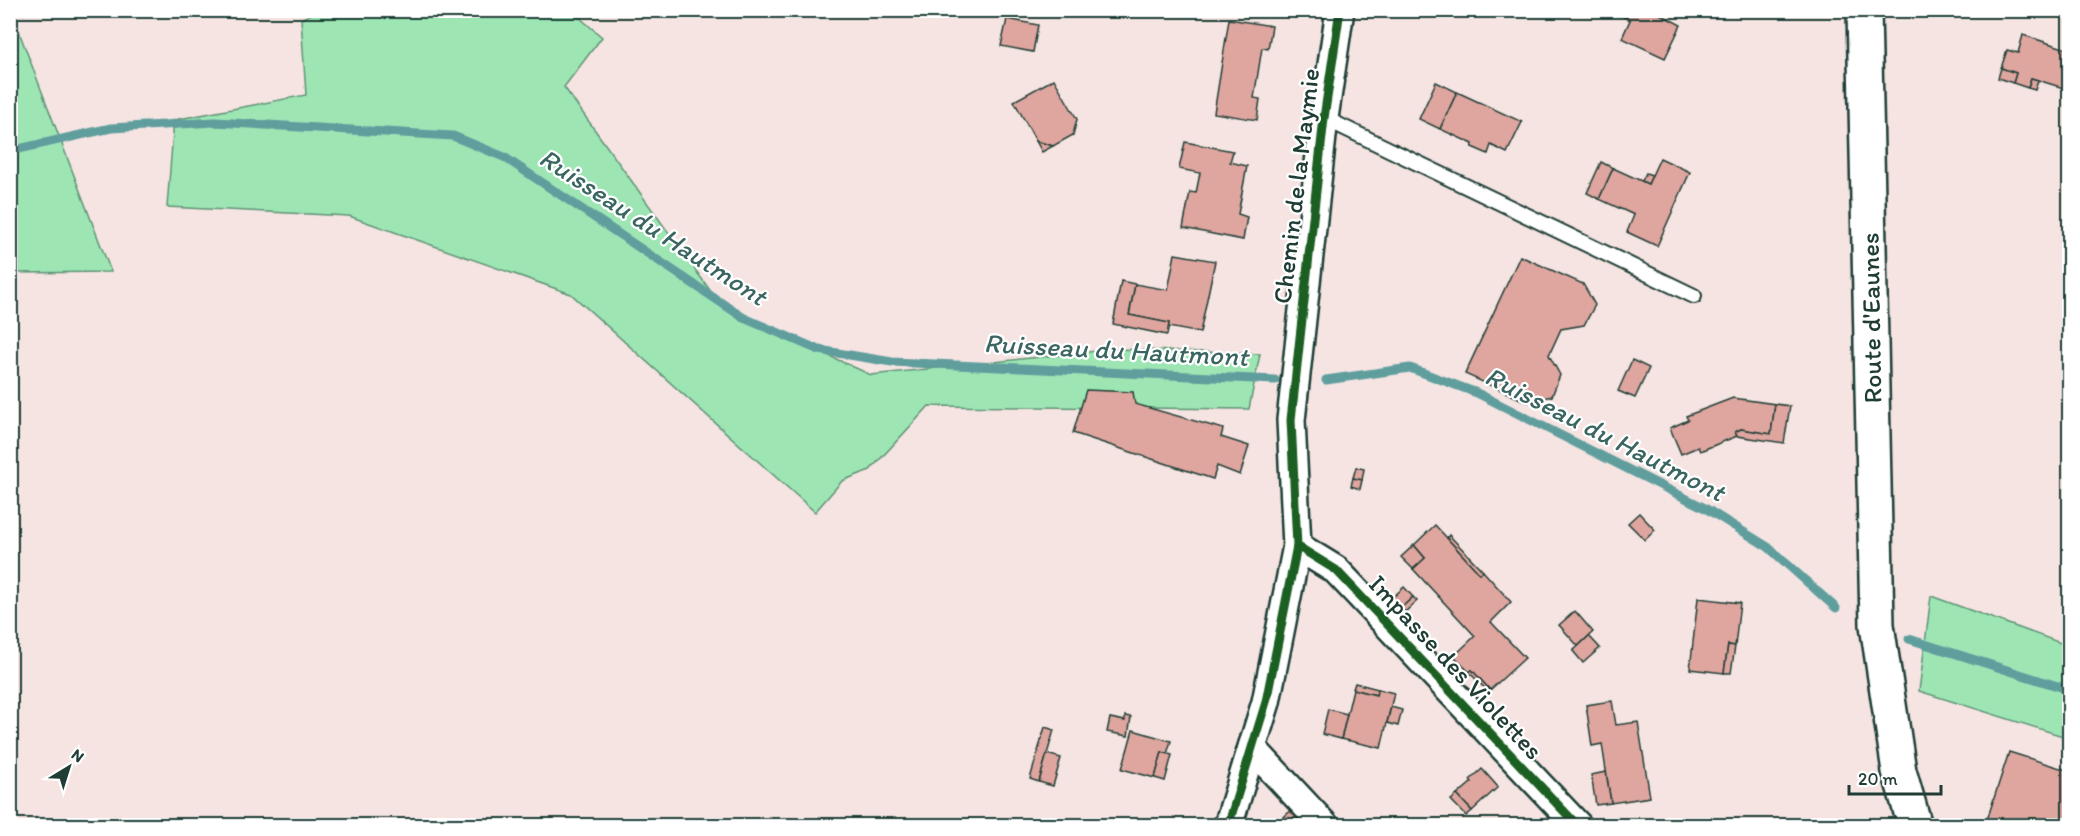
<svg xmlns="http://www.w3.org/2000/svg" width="2080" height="836" font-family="Itim,sans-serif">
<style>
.green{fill:#9de6b4;stroke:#5e9274;stroke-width:1.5}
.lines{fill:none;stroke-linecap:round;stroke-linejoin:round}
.stream{stroke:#609e9e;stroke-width:9}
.building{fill:#dfa59f;stroke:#1f3d34;stroke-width:1.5}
.lane-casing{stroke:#1f3d34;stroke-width:18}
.street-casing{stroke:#1f3d34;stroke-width:32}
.secondary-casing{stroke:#1f3d34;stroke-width:38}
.lane{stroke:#fff;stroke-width:14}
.street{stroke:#fff;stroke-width:27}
.secondary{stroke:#fff;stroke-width:33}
.cycleway-casing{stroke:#fff;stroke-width:13}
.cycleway{stroke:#1b5e20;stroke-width:9}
.labels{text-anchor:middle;stroke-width:4.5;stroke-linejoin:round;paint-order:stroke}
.street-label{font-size:26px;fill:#1f3d34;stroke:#fff}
.water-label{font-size:27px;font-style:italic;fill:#3a6560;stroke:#fff}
</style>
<rect width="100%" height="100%" fill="#f5e4e2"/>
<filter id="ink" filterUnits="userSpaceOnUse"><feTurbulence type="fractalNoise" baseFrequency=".0167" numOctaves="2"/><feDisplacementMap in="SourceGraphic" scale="12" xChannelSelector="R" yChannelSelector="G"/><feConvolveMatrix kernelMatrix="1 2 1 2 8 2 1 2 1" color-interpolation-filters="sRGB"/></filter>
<g filter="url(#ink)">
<!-- green -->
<g class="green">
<path d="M10 11H11L111 272 11 273Z"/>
<path d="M317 11H572L602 37 564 87 722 307 871 375 1116 349 1260 354 1249 409 929 406 870 470 842 481 815 512 571 294 349 216 167 207 174 120 306 95 301 19Z"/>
<path d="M1931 596 2069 646V738L1919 691Z"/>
</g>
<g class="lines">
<!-- stream -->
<g class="stream">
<path d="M10 151 111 128 215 122 453 136 504 157 744 318 819 350 892 362 1275 380"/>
<path d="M1326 380 1410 368 1477 393 1705 508 1768 547 1836 608"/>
<path d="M1909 639 2070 690"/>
</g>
</g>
<!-- building -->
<g class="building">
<path d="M1610 10H1652L1681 25 1665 58 1622 38 1630 20Z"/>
<path d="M1007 19 1038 25 1033 52 1001 46Z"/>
<path d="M1229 19 1272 26 1268 49 1262 48 1254 98 1260 99 1257 120 1214 113Z"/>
<path d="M2023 35 2070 50V90L2031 78 2028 88 2013 83 2016 73 2001 68 2007 50 2018 53Z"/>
<path d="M2001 68 2016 73 2013 83 1998 78Z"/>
<path d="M2031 78 2038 80 2035 90 2028 88Z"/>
<path d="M1054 79 1077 119 1073 135 1053 146 1036 141 1014 101Z"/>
<path d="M1436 82 1457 92 1440 129 1419 119Z"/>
<path d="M1457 92 1522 122 1507 153 1491 145 1488 154 1472 147 1473 144 1440 129Z"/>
<path d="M1036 141 1053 146 1042 152Z"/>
<path d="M1185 142 1233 151 1230 162 1247 166 1238 214 1247 217 1243 240 1183 228 1190 192 1196 193 1200 173 1179 169Z"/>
<path d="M1660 158 1690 172 1657 246 1627 232 1634 215 1599 199 1613 168 1648 184Z"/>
<path d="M1601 162 1613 168 1599 199 1587 193Z"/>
<path d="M1646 173 1652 175 1648 184 1642 181Z"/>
<path d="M1175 254 1215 261 1200 333 1168 327 1169 323 1129 315 1135 284 1168 290Z"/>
<path d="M1520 256 1583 284 1595 305 1584 325 1561 329 1549 355 1560 375 1552 396 1527 402 1465 374Z"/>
<path d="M1121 281 1135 284 1129 315 1169 323 1167 335 1113 324Z"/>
<path d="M1632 360 1649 368 1635 398 1618 391Z"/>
<path d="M1086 390 1133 392 1135 404 1223 429 1221 437 1249 446 1240 475 1217 466 1213 479 1073 433Z"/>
<path d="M1733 398 1775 404 1771 434 1741 429 1735 432 1737 436 1700 451 1698 447 1681 454 1670 428 1688 420 1686 416Z"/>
<path d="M1775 404 1790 406 1784 443 1737 436 1735 432 1741 429 1771 434Z"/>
<path d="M1356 467 1364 469 1362 480 1353 478Z"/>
<path d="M1353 478 1362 480 1360 489 1351 486Z"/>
<path d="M1639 513 1655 530 1645 540 1628 523Z"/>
<path d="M1435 525 1480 574 1483 571 1511 602 1491 622 1525 658 1490 690 1472 670 1469 672 1454 656 1475 636 1413 569 1425 558 1414 545Z"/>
<path d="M1449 535 1483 571 1480 574 1447 538Z"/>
<path d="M1414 545 1425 558 1413 569 1401 557Z"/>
<path d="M1404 587 1413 597 1401 608 1392 598Z"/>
<path d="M1413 597 1417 601 1405 612 1401 608Z"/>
<path d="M1698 598 1740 603 1735 646 1728 645 1724 673 1690 669Z"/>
<path d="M1575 611 1593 632 1578 646 1559 625Z"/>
<path d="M1589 636 1600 648 1583 663 1573 651Z"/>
<path d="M1728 645 1735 646 1731 673H1724Z"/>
<path d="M1472 670 1490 690 1488 692 1469 672Z"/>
<path d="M1355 683 1378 689 1376 695 1353 689Z"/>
<path d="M1353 689 1376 695 1378 689 1394 693 1381 748 1341 739Z"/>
<path d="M1612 701 1616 725 1638 722 1650 797 1611 803 1602 744 1592 746 1586 705Z"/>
<path d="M1391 707 1402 710 1398 726 1387 723Z"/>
<path d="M1328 709 1347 714 1341 739 1322 734Z"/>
<path d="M1125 716 1131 717 1128 736 1107 732 1110 718 1125 721Z"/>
<path d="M1045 727 1054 730 1039 782 1030 779Z"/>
<path d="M1133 730 1171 741 1167 754 1162 752 1155 778 1122 769Z"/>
<path d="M1162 752 1172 755 1165 781 1155 778Z"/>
<path d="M2009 752 2070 771V826H1985Z"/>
<path d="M1047 754 1061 758 1053 786 1039 782Z"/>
<path d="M1482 769 1498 787 1472 811 1457 795 1472 782 1470 780Z"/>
<path d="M1606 772 1611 803 1596 805 1591 775Z"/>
<path d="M1457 795 1472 811 1466 816 1451 800Z"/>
<path d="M1294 807 1312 826H1290L1283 818Z"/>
</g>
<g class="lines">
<!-- lane casing -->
<g class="lane-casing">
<path id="lane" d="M1324 118 1694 296"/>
</g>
<!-- street casing -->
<g class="street-casing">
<g id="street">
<path d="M1297 546 1336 570 1578 826"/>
<path d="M1252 748 1325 826"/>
<path d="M1228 826 1266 702 1297 546 1291 420 1324 118 1340 10"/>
</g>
</g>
<!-- secondary casing -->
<g class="secondary-casing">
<path id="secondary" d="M1864 10 1877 625 1899 771 1915 826"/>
</g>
<!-- lane -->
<use href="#lane" class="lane"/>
<!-- street -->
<use href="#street" class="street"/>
<!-- secondary -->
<use href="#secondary" class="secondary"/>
<!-- cycleway casing -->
<g class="cycleway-casing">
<g id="cycleway">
<path d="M1297 546 1336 570 1578 826"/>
<path d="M1228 826 1266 702 1297 546 1291 420 1324 118 1340 10"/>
</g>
</g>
<!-- cycleway -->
<use href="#cycleway" class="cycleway"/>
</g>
</g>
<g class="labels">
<!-- street labels -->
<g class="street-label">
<text transform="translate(1296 186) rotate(-83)" y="9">Chemin de la Maymie</text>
<text transform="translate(1871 318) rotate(-91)" y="9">Route d'Eaunes</text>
<text transform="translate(1456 667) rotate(47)" y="9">Impasse des Violettes</text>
</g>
<!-- water labels -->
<g class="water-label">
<text transform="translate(653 227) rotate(33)" y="9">Ruisseau du Hautmont</text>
<text transform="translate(1116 350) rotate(3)" y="9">Ruisseau du Hautmont</text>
<text transform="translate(1605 434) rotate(27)" y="9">Ruisseau du Hautmont</text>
</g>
</g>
<!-- margin -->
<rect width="2080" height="836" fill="none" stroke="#fff" stroke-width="36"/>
<rect x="18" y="18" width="2044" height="800" fill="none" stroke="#1f3d34" stroke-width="2" filter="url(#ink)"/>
<!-- north arrow -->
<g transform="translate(69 767) rotate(38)" stroke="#ffffff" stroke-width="4.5" paint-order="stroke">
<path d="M0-4.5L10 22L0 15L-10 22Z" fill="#1f3d34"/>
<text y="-9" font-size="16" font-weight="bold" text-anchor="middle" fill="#1f3d34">N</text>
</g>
<!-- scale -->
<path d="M1849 785v9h92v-9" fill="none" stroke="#1f3d34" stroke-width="3"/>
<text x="1858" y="785" font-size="18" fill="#1f3d34" stroke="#ffffff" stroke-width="4.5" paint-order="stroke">20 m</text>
</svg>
